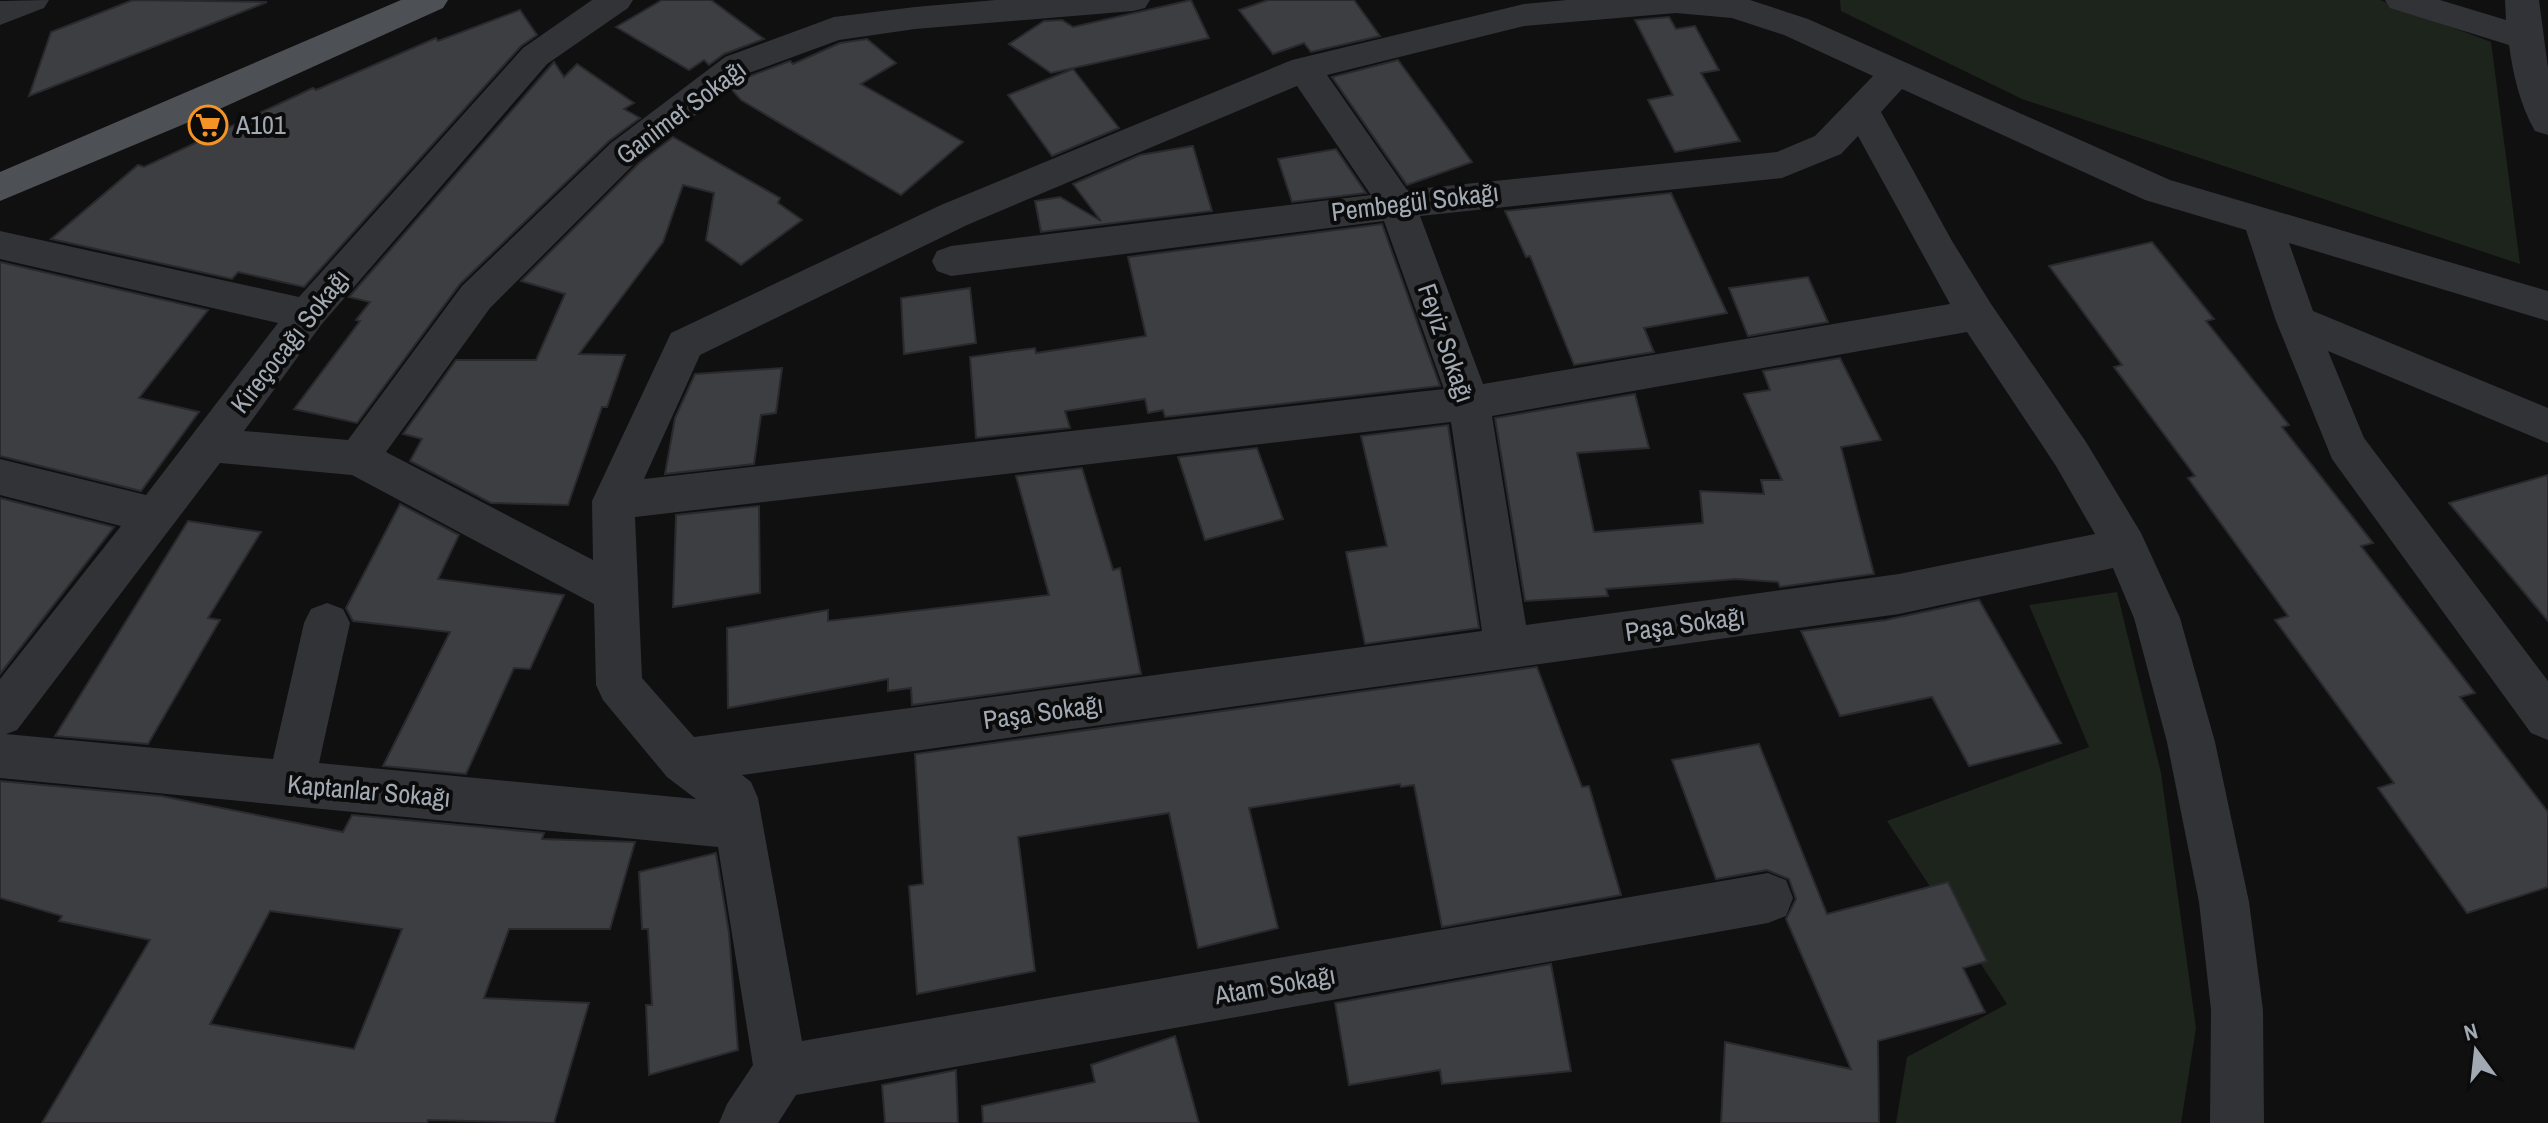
<svg xmlns="http://www.w3.org/2000/svg" width="2548" height="1123" font-family="'Archivo Narrow',sans-serif">
<style>
.green{fill:#1c241c}
.building{fill:#3c3e42;stroke:#2a2a2e;stroke-width:2;fill-rule:evenodd}
.lines{fill:none;stroke-linecap:round;stroke-linejoin:round}
.minor{fill:#313336;fill-rule:evenodd}
.major{fill:#4d5055;fill-rule:evenodd}
.labels{text-anchor:middle;stroke-width:8;stroke-linejoin:round;paint-order:stroke}
.street-label{font-size:26px;fill:#a1a9b3;stroke:#0b0b0c}
.poi-label{font-size:26px;fill:#a1a9b3;stroke:#0b0b0c;text-anchor:start}
</style>
<rect width="100%" height="100%" fill="#101011"/>
<!-- green -->
<g class="green">
<path d="M1840 0H2380L2491 42 2520 264 2022 99 1841 11Z"/>
<path d="M2117 592 2161 773 2196 1028 2181 1123H1896L1907 1057 2007 1004 1887 821 2089 747 2029 605Z"/>
</g>
<!-- building -->
<g class="building">
<path d="M133 0 267 2 29 96 51 32Z"/>
<path d="M662 0H711L764 39 724 54 709 65 704 60 689 70 616 27Z"/>
<path d="M1191 0 1209 38 1051 73 1009 44 1044 21 1062 20 1073 27Z"/>
<path d="M1268 0H1354L1380 36 1311 52 1304 43 1273 54 1239 10Z"/>
<path d="M520 10 537 35 521 46 304 287 238 272 232 279 51 239 138 165 144 167 313 88 316 90 436 38 438 41Z"/>
<path d="M1669 17 1676 29 1695 26 1719 70 1701 73 1740 141 1675 152 1648 100 1673 95 1635 20Z"/>
<path d="M867 39 896 63 861 84 963 142 901 195 741 100 732 90 750 76 790 61 793 64 840 43Z"/>
<path d="M1398 60 1444 123 1472 162 1407 185 1332 77Z"/>
<path d="M554 62 564 77 577 64 634 103 624 109 640 118 609 141 460 284 357 423 294 409 360 321 356 320 370 302 349 297Z"/>
<path d="M1073 69 1119 128 1052 156 1008 95Z"/>
<path d="M673 137 780 198 778 203 802 220 741 265 706 240 714 193 683 185 663 242 579 354 625 355 607 407H602L568 505 491 503 410 461 422 439 403 434 456 360H536L565 294 521 281 639 163Z"/>
<path d="M1193 146 1212 211 1041 232 1035 201 1060 197 1101 221 1073 184 1140 155Z"/>
<path d="M1336 149 1366 193 1292 202 1278 159Z"/>
<path d="M1671 193 1727 313 1644 328 1654 352 1574 365 1530 256 1526 257 1505 211Z"/>
<path d="M1382 224 1440 386 1165 417 1163 410 1148 413 1145 399 1065 411 1070 428 976 438 970 357 1035 348 1036 353 1146 336 1128 257Z"/>
<path d="M2152 242 2214 319 2206 321 2289 425 2282 427 2373 543 2361 546 2475 693 2460 697 2548 812V887L2467 913 2378 788 2394 783 2275 620 2288 616 2188 478 2195 476 2114 367 2122 365 2049 266Z"/>
<path d="M0 262 208 310 139 398 199 412 141 491 0 456Z"/>
<path d="M1808 277 1828 322 1748 336 1729 288Z"/>
<path d="M970 288 976 343 904 354 901 298Z"/>
<path d="M1840 358 1881 440 1841 447 1874 574 1780 587 1778 582 1736 579 1606 589 1608 596 1525 601 1495 418 1635 394 1649 448 1577 453 1594 532 1703 523 1700 491 1764 494 1761 480H1782L1744 394 1770 390 1763 371Z"/>
<path d="M782 368 776 413 761 415 754 464 665 474 675 418 695 374Z"/>
<path d="M1448 425 1479 628 1365 644 1346 552 1387 546 1361 436Z"/>
<path d="M1257 448 1283 519 1205 540 1178 457Z"/>
<path d="M1082 468 1113 570 1120 568 1141 674 912 705 911 688 888 691V679L728 708 727 628 828 610V621L1049 595 1016 476Z"/>
<path d="M2548 475V621L2449 503Z"/>
<path d="M0 498 114 527 0 674Z"/>
<path d="M400 504 459 535 438 579 564 595 530 669 514 668 466 774 383 766 450 632 353 621 346 608Z"/>
<path d="M759 506 760 593 673 607 676 515Z"/>
<path d="M188 521 261 532 208 618 220 620 148 744 55 736Z"/>
<path d="M1979 600 2061 743 1969 766 1932 697 1840 716 1801 631 1886 620Z"/>
<path d="M1537 667 1582 787 1589 786 1621 895 1442 927 1414 785 1401 787 1400 784 1249 808 1278 928 1198 948 1169 813 1018 837 1035 971 917 994 909 886 923 884 915 754Z"/>
<path d="M1759 744 1827 914 1948 882 1987 961 1963 968 1985 1012 1878 1041 1879 1123H1721L1725 1042 1851 1069 1786 919 1796 899 1789 879 1767 870 1716 879 1672 760Z"/>
<path d="M0 781 161 796 343 832 352 815 544 833 542 839 635 842 610 929H509L484 998 589 1003 554 1123 428 1120 427 1123H42L150 940 59 921 62 916 0 898ZM270 911 402 929 354 1049 210 1024Z"/>
<path d="M716 853 729 933 738 1050 649 1075 646 1005H652L648 929H642L639 872Z"/>
<path d="M1551 964 1571 1071 1442 1084 1440 1070 1349 1085 1335 1003Z"/>
<path d="M1175 1036 1199 1123H983L982 1106 1095 1082 1091 1065Z"/>
<path d="M956 1070 958 1123H885L882 1085Z"/>
</g>
<g class="lines">
<!-- minor -->
<g class="minor">
<path d="M49 0 44 8 0 25V1Z"/>
<path d="M592 0H633L628 8 547 64 321 325 244 431 348 440 462 286 611 143 725 57 834 17 915 7 996 0H1150L1145 8 1133 11 915 29 839 40 749 73 637 161 490 308 386 452 593 560 592 501 671 333 941 205 1292 60 1524 4 1567 0H1750L1808 19 2170 180 2548 291V321L2289 243 2313 311 2548 408V443L2328 351 2364 438 2548 681V740L2531 733 2332 459 2276 321 2246 230 2145 200 1902 89 1881 112 1952 241 1991 304 2086 442 2141 533 2180 618 2215 742 2249 902 2263 1010 2264 1123H2210L2211 1010 2199 902 2167 742 2134 618 2113 568 1899 614 742 775 751 782 758 798 802 1041 1768 873 1786 880 1793 898 1786 916 1768 923 796 1095 778 1123H719L727 1104 753 1065 718 847 0 778V679L121 526 0 495V459L146 495 278 323 0 259V231L299 297 523 48ZM1676 13 1732 18 1784 35 1873 76 1815 136 1777 152 1407 190 1327 75 1524 26ZM1297 86 1371 195 951 246 937 251 932 261 937 271 951 276 1384 221 1444 389 644 479 700 355 967 225ZM1858 136 1950 304 1483 384 1420 216 1782 178 1841 154ZM1967 332 2056 466 2095 534 1899 574 1526 625 1492 416ZM1451 422 1482 631 694 737 642 678 635 517ZM220 463 352 475 594 604 596 685 603 700 667 777 696 799 319 763 350 623 343 609 327 603 311 609 304 623 273 759 6 734 17 730Z"/>
<path d="M2385 0H2440L2506 20 2505 0H2539L2548 68V135L2535 131C2520 105 2513 74 2509 45L2390 8Z"/>
</g>
<!-- major -->
<path class="major" d="M401 0H448L443 8 213 112 0 201V172Z"/>
</g>
<!-- icons -->
<defs>
<g id="supermarket-ring" transform="scale(2)"><circle r="9.5" fill="#0b0b0c" stroke="#f49326" stroke-width="1.5"/><path d="M-6-5.5h2.5l.6 2H6L4.5 2H-2.5L-4.4-4H-6ZM-1.5 3.2a1.3 1.3 0 1 0 .1 0ZM3 3.2a1.3 1.3 0 1 0 .1 0Z" fill="#f49326"/></g>
</defs>
<g fill-rule="evenodd">
<use href="#supermarket-ring" x="208" y="125"/>
</g>
<g class="labels">
<!-- street labels -->
<g class="street-label">
<text transform="translate(681 112) rotate(-37)" y="9">Ganimet Sokağı</text>
<text transform="translate(1415 202) rotate(-7)" y="9">Pembegül Sokağı</text>
<text transform="translate(290 341) rotate(-52)" y="9">Kireçocağı Sokağı</text>
<text transform="translate(1446 343) rotate(71)" y="9">Feyiz Sokağı</text>
<text transform="translate(1685 624) rotate(-8)" y="9">Paşa Sokağı</text>
<text transform="translate(1043 712) rotate(-8)" y="9">Paşa Sokağı</text>
<text transform="translate(369 791) rotate(5)" y="9">Kaptanlar Sokağı</text>
<text transform="translate(1275 985) rotate(-10)" y="9">Atam Sokağı</text>
</g>
<!-- poi labels -->
<g class="poi-label">
<text x="236" y="134">A101</text>
</g>
</g>
<!-- north arrow -->
<g transform="translate(2476 1051) rotate(345)" stroke="#0b0b0c" stroke-width="6" paint-order="stroke">
<path d="M0-6L14 30L0 20L-14 30Z" fill="#a1a9b3"/>
<text y="-12" font-size="22" font-weight="bold" text-anchor="middle" fill="#a1a9b3">N</text>
</g>
</svg>
